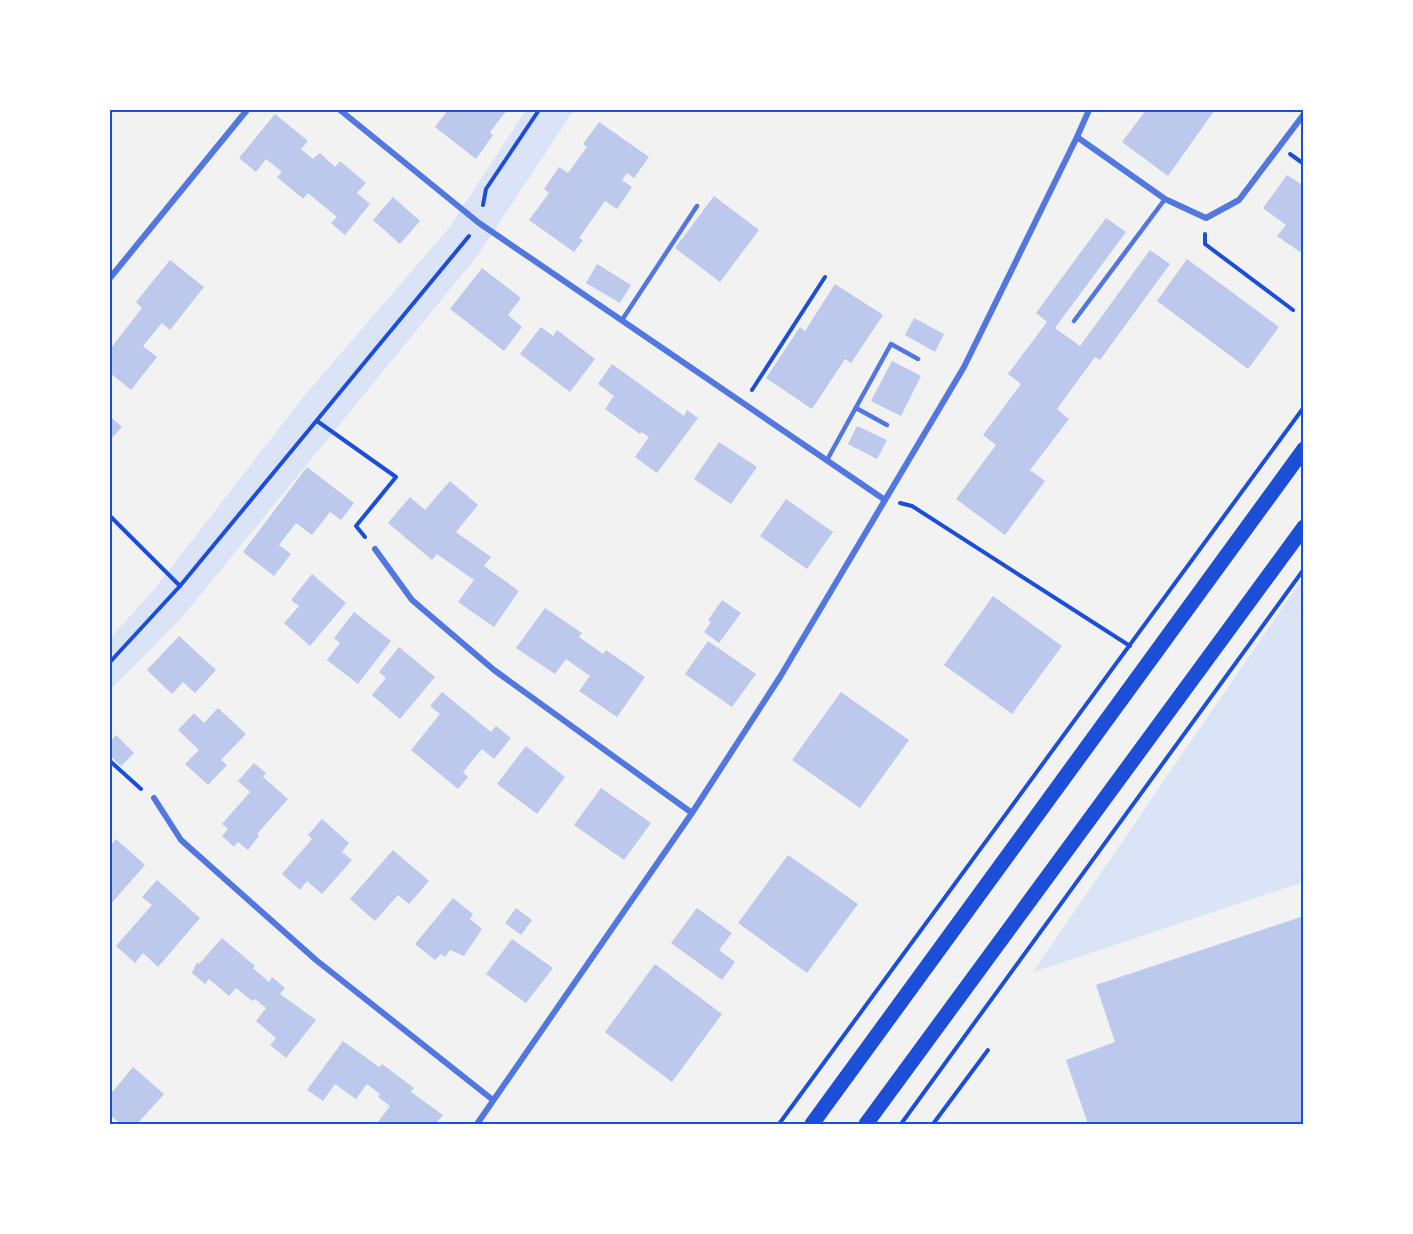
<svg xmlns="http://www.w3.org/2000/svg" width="1413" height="1234" font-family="'IBM Plex Sans',sans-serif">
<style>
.green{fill:#dbe4f7}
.building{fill:#bdc9ec}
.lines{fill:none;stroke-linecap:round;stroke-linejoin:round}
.path{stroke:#1d4ed8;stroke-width:4}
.service{stroke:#5277de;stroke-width:4.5}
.minor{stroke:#5277de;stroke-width:6}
.primary{stroke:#1d4ed8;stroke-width:15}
.neatline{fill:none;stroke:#1d4ed8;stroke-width:2}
</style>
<rect width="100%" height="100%" fill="#f2f2f2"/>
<!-- green -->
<g class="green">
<path d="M526 110H574L478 255 184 615 110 690V638L152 592 304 396 448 229Z"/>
<path d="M1303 577V882L1033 972 1302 579Z"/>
</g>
<!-- building -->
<g class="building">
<path d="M448 110H507L490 132 493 135 476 159 435 127Z"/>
<path d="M1146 110H1212L1214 111 1168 176 1122 142Z"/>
<path d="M275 114 308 141 301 149 313 159 320 153 335 167 340 161 366 183 357 193 370 204 345 235 331 223 337 217 308 193 303 199 277 177 282 172 266 159 256 172 239 158Z"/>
<path d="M599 122 649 157 634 178 627 173 622 180 632 187 617 209 605 201 579 238 583 240 574 252 529 220 549 193 544 189 559 167 568 173 587 147 583 144Z"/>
<path d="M1287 175 1304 186V247L1300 252 1277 236 1286 225 1263 208Z"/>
<path d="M714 196 759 230 720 282 675 248Z"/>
<path d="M393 197 420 221 400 244 373 220Z"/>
<path d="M1106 218 1126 232 1055 328 1080 346 1150 250 1170 264 1100 360 1095 357 1057 409 1069 419 1030 470 1045 481 1005 535 956 499 996 445 983 435 1021 384 1008 374 1047 322 1036 313Z"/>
<path d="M1187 259 1279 327 1248 369 1157 301Z"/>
<path d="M170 260 204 287 170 330 162 323 143 346 157 357 131 390 110 373V349L142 308 136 302Z"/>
<path d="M597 264 631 285 620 303 586 283Z"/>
<path d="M482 268 521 298 508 315 522 327 504 351 450 309Z"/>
<path d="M835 284 883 315 851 363 845 359 812 409 766 378 800 327 805 331Z"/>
<path d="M914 318 944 334 935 352 905 335Z"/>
<path d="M541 327 553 336 557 330 595 359 570 392 520 354Z"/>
<path d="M892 361 921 376 901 416 871 401Z"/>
<path d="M612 364 684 416 687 410 698 418 657 473 635 457 649 437 641 432 640 434 605 409 614 396 598 384Z"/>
<path d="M110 416 122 427 110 440Z"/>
<path d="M857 426 887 440 877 459 848 444Z"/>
<path d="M719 442 757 467 731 504 694 479Z"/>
<path d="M307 467 354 503 341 520 330 512 312 535 296 523 279 545 291 554 274 576 243 552Z"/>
<path d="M450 481 478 505 456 532 491 557 484 566 519 591 494 627 458 602 474 580 437 554 432 560 388 523 410 497 425 510Z"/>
<path d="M786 499 833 532 807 569 760 536Z"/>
<path d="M312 574 346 603 310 646 284 623 299 606 291 600Z"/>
<path d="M993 596 1062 646 1012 714 944 665Z"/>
<path d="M722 600 741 613 719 643 704 632 711 622 708 620Z"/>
<path d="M545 608 582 633 579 637 603 654 606 650 645 677 617 717 579 691 590 676 566 659 555 674 516 648Z"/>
<path d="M354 612 391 641 358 684 327 660 340 643 334 638Z"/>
<path d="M179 636 216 670 195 693 183 682 172 694 147 670Z"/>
<path d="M708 641 756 674 732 707 685 674Z"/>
<path d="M399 647 435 677 400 719 372 695 386 678 379 672Z"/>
<path d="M442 692 491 732 496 726 511 738 494 759 482 749 463 772 468 777 458 789 411 750 440 714 430 706Z"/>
<path d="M841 692 909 740 860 808 792 760Z"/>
<path d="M218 708 246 734 221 760 227 765 208 785 185 764 199 750 178 730 194 713 204 723Z"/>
<path d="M116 735 134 753 121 766 110 756V742Z"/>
<path d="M526 746 565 777 537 814 497 784Z"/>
<path d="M254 763 266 773 263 777 288 799 257 834 259 836 248 850 238 842 234 847 222 836 228 829 222 824 250 792 238 781Z"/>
<path d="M601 788 651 823 624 860 574 825Z"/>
<path d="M322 819 349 843 342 852 352 860 322 894 307 881 300 890 282 874 312 839 308 835Z"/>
<path d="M116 839 145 865 110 905V878L111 876 110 874V847Z"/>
<path d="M393 850 429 881 409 904 398 895 375 921 350 899Z"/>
<path d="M788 855 858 904 807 973 738 923Z"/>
<path d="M157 880 200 918 158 967 143 953 135 963 116 946 152 905 142 897Z"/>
<path d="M453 898 473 914 470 919 482 929 464 956 450 950 445 957 441 954 435 960 415 944Z"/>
<path d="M516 908 532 920 521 935 505 923Z"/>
<path d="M697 908 732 933 719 950 735 962 722 980 671 943Z"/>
<path d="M1304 916V1124H1088L1066 1060 1115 1042 1096 985Z"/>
<path d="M222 938 255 966 253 968 269 982 272 977 285 988 280 994 316 1020 286 1058 270 1045 276 1038 256 1021 266 1008 255 999 252 1001 236 988 229 996 209 979 205 984 192 973 197 962 199 964Z"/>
<path d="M512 939 553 968 526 1003 486 974Z"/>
<path d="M655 964 722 1014 672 1082 605 1032Z"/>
<path d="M343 1041 379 1067 382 1064 414 1088 411 1092 443 1115 435 1124H382L378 1122 390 1106 378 1097 380 1094 367 1084 356 1099 335 1084 323 1101 307 1090Z"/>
<path d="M133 1067 164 1094 137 1124H121L110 1115V1095Z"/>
</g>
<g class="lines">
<!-- path -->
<g class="path">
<path d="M1290 154 1304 164"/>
<path d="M483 205 486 189 539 110"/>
<path d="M1205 234V244L1293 310"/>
<path d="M752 390 825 277"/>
<path d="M317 421 396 477 356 526 365 537"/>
<path d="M900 503 912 506 1130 646"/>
<path d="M110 516 180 586"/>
<path d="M110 662 180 586 469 236"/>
<path d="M110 761 141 789"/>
<path d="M779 1124 1304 407"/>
<path d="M901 1124 1304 569"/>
<path d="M933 1124 988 1050"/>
</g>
<!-- service -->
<g class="service">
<path d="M622 320 697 206"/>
<path d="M1074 321 1165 199"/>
<path d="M856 408 887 425"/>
<path d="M827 460 891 344 918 359"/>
</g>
<!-- minor -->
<g class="minor">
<path d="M340 110 479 223 885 500"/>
<path d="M1077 137 1165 199 1206 218 1239 200 1304 114"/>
<path d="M110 278 247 110"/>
<path d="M375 549 412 600 494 670 692 813"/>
<path d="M154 798 181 840 316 960 493 1100"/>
<path d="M477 1124 692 813 780 677 964 367 1077 137 1089 110"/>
</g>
<!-- primary -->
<g class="primary">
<path d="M812 1124 1304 449"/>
<path d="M866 1124 1304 527"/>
</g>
</g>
<!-- border -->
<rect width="1413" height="1234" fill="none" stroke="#ffffff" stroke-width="222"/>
<rect x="111" y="111" width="1191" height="1012" class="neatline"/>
</svg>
